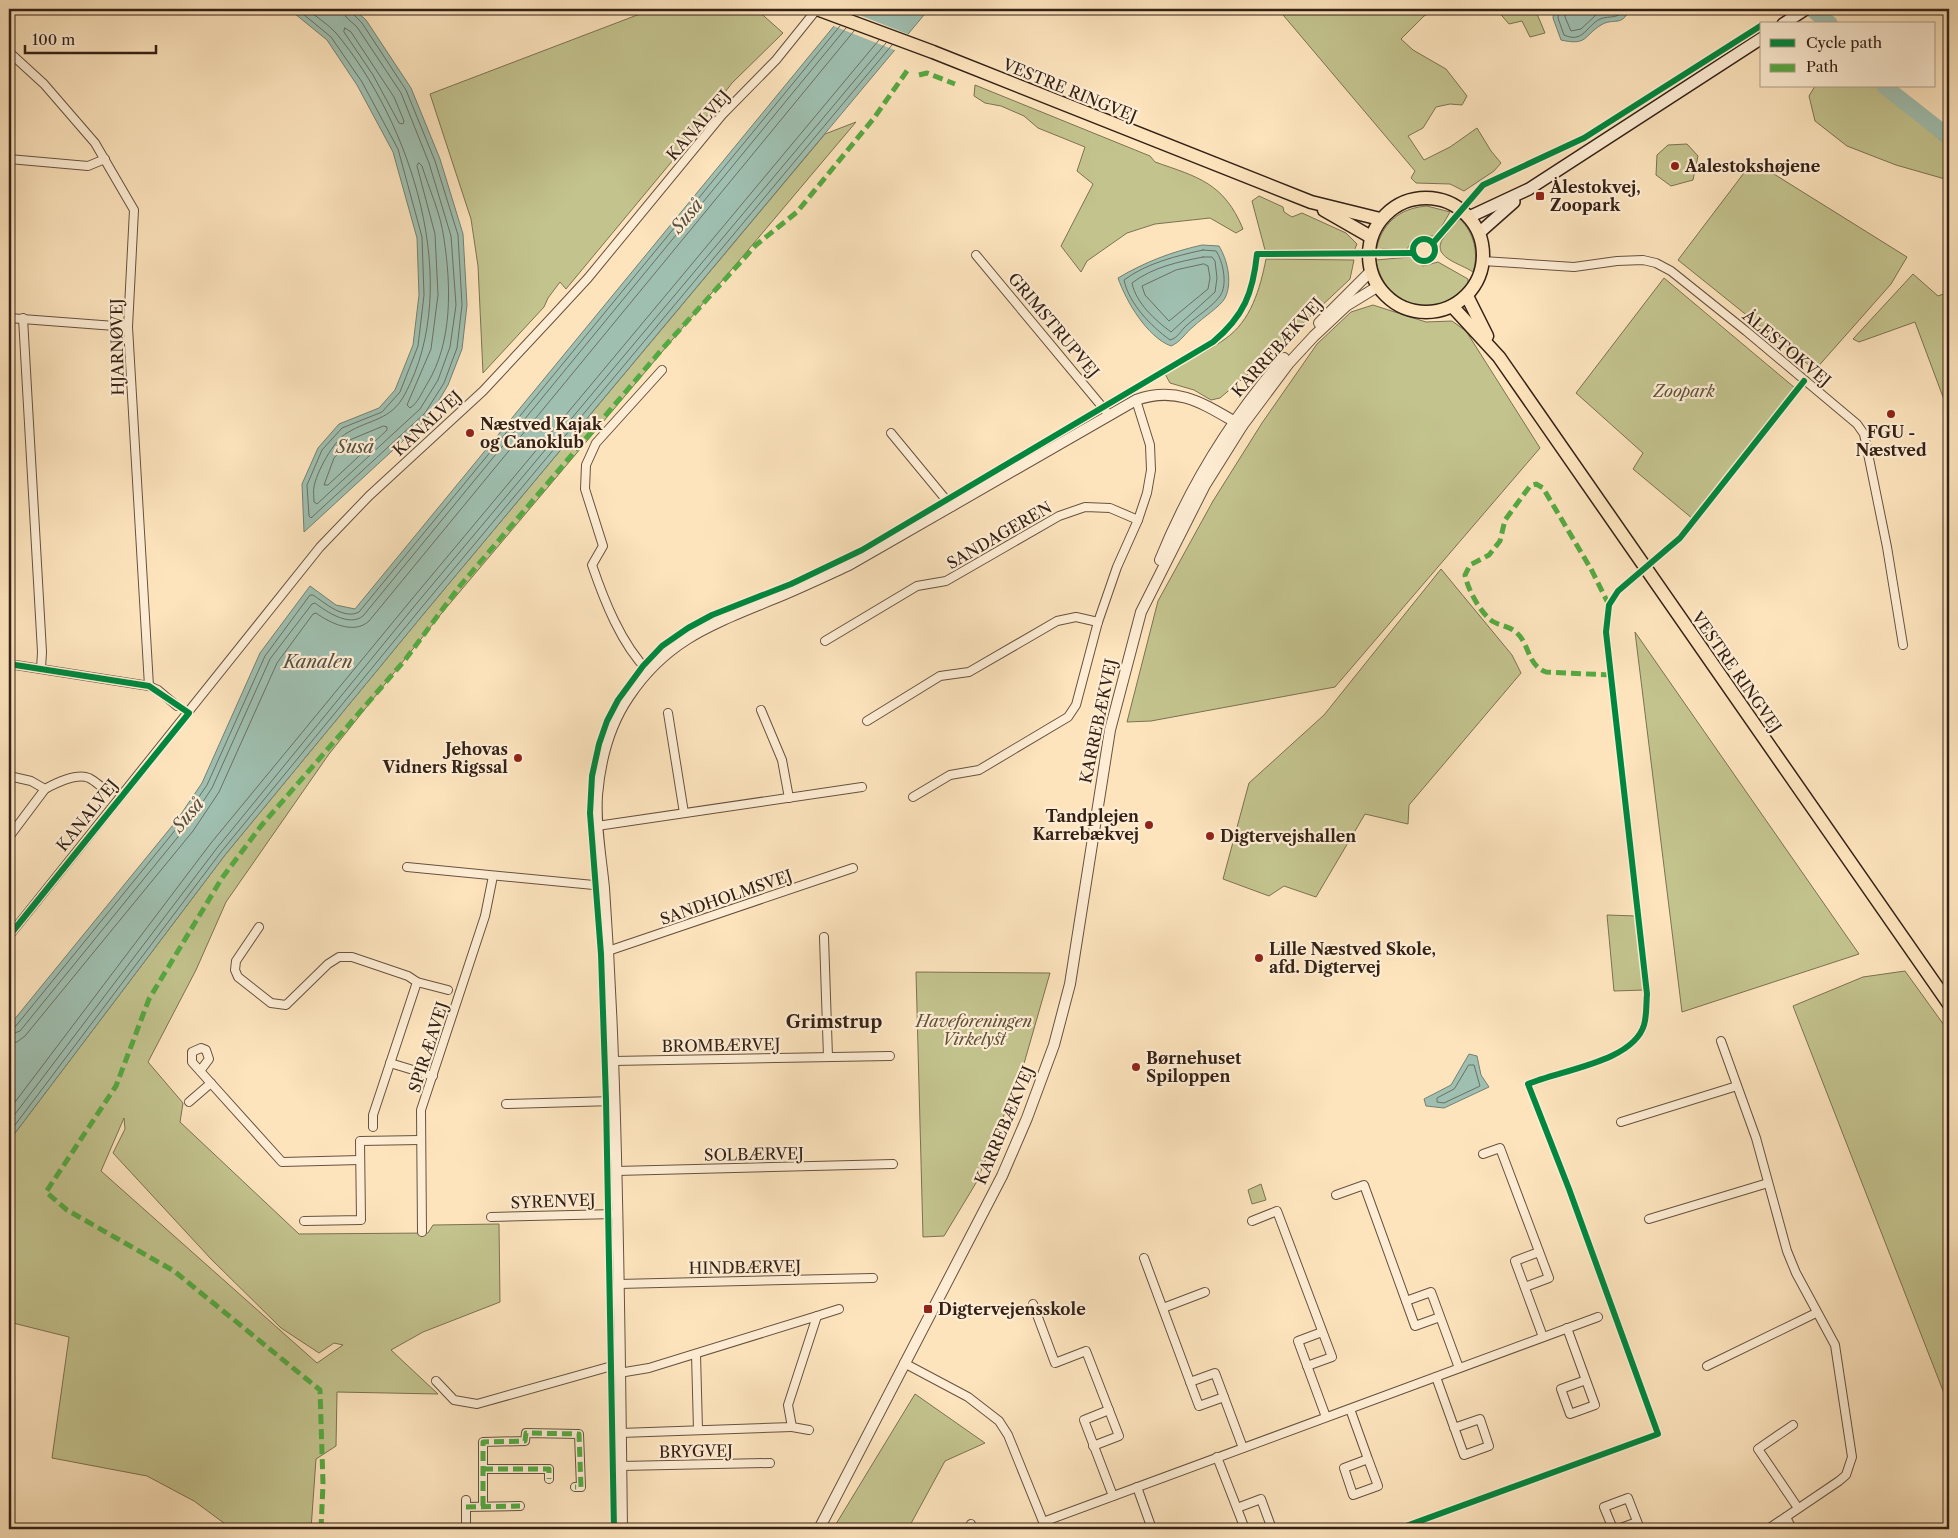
<svg xmlns="http://www.w3.org/2000/svg" width="1958" height="1538" font-family="'Libre Caslon Text',serif">
<style>
.green{fill:#c3c38e;stroke:#7c7252;fill-rule:evenodd}
.water{fill:#9fbfb0;stroke:#748072}
.pier{fill:#fde4bd}
.lines{fill:none;stroke-linecap:round;stroke-linejoin:round}
.shore{stroke:#6a7063;stroke-width:1}
.river{stroke:#9fbfb0;stroke-width:16}
.minor-casing{stroke:#665240;stroke-width:10}
.tertiary-casing{stroke:#665240;stroke-width:12}
.secondary-casing{stroke:#342116;stroke-width:14}
.primary-casing{stroke:#342116;stroke-width:15}
.minor{stroke:#feedd4;stroke-width:8}
.tertiary{stroke:#feedd4;stroke-width:10}
.secondary{stroke:#feedd4;stroke-width:11}
.primary{stroke:#fde4bd;stroke-width:12}
.quiet{stroke:#54aa42;stroke-width:5;stroke-dasharray:10 5;stroke-linecap:butt}
.cycleway-casing{stroke:#feedd4;stroke-width:9}
.cycleway{stroke:#00873e;stroke-width:6}
.poi-dot{fill:#8f2418;stroke:#feedd4;stroke-width:2}
.labels{text-anchor:middle;stroke-width:4.5;stroke-linejoin:round;paint-order:stroke}
.street-label{font-size:16px;fill:#342116;stroke:#feedd4}
.poi-label{font-size:16px;font-weight:bold;fill:#342116;stroke:#feedd4;text-anchor:start}
.park-label{font-size:16px;font-style:italic;fill:#5f523a;stroke:#feedd4}
.water-label{font-size:18px;font-style:italic;fill:#545044;stroke:#feedd4}
.neighbourhood-label{font-size:18px;font-weight:bold;fill:#342116;stroke:#feedd4}
</style>
<rect width="100%" height="100%" fill="#fde4bd"/>
<filter id="stains"><feTurbulence type="fractalNoise" baseFrequency=".004" numOctaves="4"/><feColorMatrix values="0 0 0 0 .2 0 0 0 0 .09 0 0 0 0 .02 0 0 0 .5 -.17"/></filter>
<radialGradient id="worn" r=".72"><stop offset=".6" stop-color="#630" stop-opacity="0"/><stop offset="1" stop-color="#630" stop-opacity=".3"/></radialGradient>
<!-- green -->
<g class="green">
<path d="M653 9H756L783 33 732 83 678 154 566 289 560 282 548 298 544 307 483 373 478 266 471 219 430 94Z"/>
<path d="M1278 9H1438L1424 16 1401 39 1413 50 1446 69 1467 96 1462 105 1450 104 1436 107 1423 128 1408 136 1424 160 1450 147 1477 128 1491 151 1501 163 1494 171 1464 191 1450 184 1416 183 1411 178 1415 171Z"/>
<path d="M1496 9H1535L1545 33 1530 37 1522 21 1509 24Z"/>
<path d="M975 85 1150 156 1155 162C1198 177 1224 183 1243 229L1236 233 1210 218 1155 224 1127 233 1087 261 1081 272 1061 246 1093 184 1077 171 1085 147 1038 128 1024 116 1001 106 985 103 974 96Z"/>
<path d="M1815 86H1876L1949 147V183L1945 179 1896 165 1847 146 1815 121 1809 96Z"/>
<path d="M856 122 441 614 329 754 226 902 196 970 148 1062 183 1103 180 1122 299 1234 428 1233 433 1225 499 1224 500 1302 423 1332 391 1350 438 1394 337 1392 336 1446 316 1459 311 1529H232L194 1501 147 1476 52 1458 69 1337 9 1322V1141L225 855 426 611 825 134ZM124 1118 125 1129 113 1153 211 1259 281 1328 319 1353 334 1343 343 1345 317 1363 101 1171Z"/>
<path d="M1687 144 1698 156 1693 180 1671 186 1656 175 1657 155 1668 145Z"/>
<path d="M1753 161 1907 257 1891 284 1815 370 1678 260Z"/>
<path d="M1259 196 1283 207 1284 212 1292 217 1302 213 1346 233 1357 244 1354 251 1265 250 1252 201Z"/>
<path d="M1427 206 1450 212 1439 231 1433 236 1416 238 1406 250 1383 249 1376 251C1381 224 1399 208 1427 206Z"/>
<path d="M1460 219C1474 233 1479 253 1473 272 1460 263 1429 257 1444 237 1449 231 1454 224 1460 219Z"/>
<path d="M1410 257 1423 266 1438 262 1468 279V283C1439 322 1384 308 1376 260Z"/>
<path d="M1266 259 1354 260 1350 279 1262 362 1220 398 1211 400 1194 390 1170 383 1165 374C1183 361 1206 353 1225 339 1251 321 1260 289 1266 259Z"/>
<path d="M1913 274 1938 296 1949 292V413L1915 322 1859 342 1853 339Z"/>
<path d="M1664 278 1795 388 1693 519 1633 469 1643 453 1576 393Z"/>
<path d="M1373 305 1426 322 1452 321 1466 331 1540 448 1335 687 1151 721 1127 722 1158 601 1213 501 1262 423 1317 344 1351 312Z"/>
<path d="M1441 569 1512 655 1521 673 1409 805 1408 824 1365 814 1316 897 1284 886 1269 896 1223 879 1249 783 1324 715Z"/>
<path d="M1635 632 1859 954 1682 1012Z"/>
<path d="M1607 915 1636 916 1645 990 1614 991Z"/>
<path d="M1905 971 1949 1032V1406L1793 1006 1863 977Z"/>
<path d="M916 972 1050 973 1021 1074 976 1183 944 1236 923 1237Z"/>
<path d="M1261 1184 1266 1200 1252 1204 1248 1190Z"/>
<path d="M915 1394 985 1443 945 1461 908 1529H833Z"/>
</g>
<!-- water -->
<g class="water">
<path d="M289 9H354L366 20 411 88 440 159 463 234 467 305 462 349 448 385 429 417 304 532 302 484 318 448 339 424 379 408 395 390 413 345 419 295 417 238 393 152 357 85 327 40Z"/>
<path d="M848 9H929L426 611 225 855 9 1141V1026L177 820 202 783 260 653 310 586 336 605 355 609Z"/>
<path d="M1554 9H1630C1621 28 1614 17 1601 25 1583 36 1588 46 1561 40L1553 18Z"/>
<path d="M1202 245 1219 246C1227 259 1233 282 1225 298 1221 306 1201 319 1194 326 1185 333 1181 342 1171 346 1147 337 1126 301 1118 278 1145 262 1171 252 1202 245Z"/>
<path d="M1469 1054 1477 1056 1481 1075 1489 1087 1444 1108 1426 1106 1424 1099 1451 1085Z"/>
</g>
<!-- pier -->
<path class="pier" d="M844 9 910 35 897 51 831 25Z"/>
<g class="lines">
<!-- shore -->
<g class="shore">
<path d="M297 9 331 37 362 82 398 149 422 237 424 295 418 346 400 392 382 412 342 428 322 450 307 485 309 516 311 518 425 413 444 383 457 348 462 305 458 235 435 161 406 90 362 23 352 13 351 9"/>
<path d="M307 9C316 17 328 24 336 33 411 123 464 284 405 394 391 421 369 419 347 433 334 440 316 473 314 487 313 492 314 497 314 502L317 504 420 409 438 380 450 347 456 305 451 236 429 163 401 93 357 27 346 17 344 9"/>
<path d="M1559 9 1558 18 1564 35C1583 44 1587 25 1600 19 1610 15 1619 20 1624 9"/>
<path d="M1565 9V17L1571 31 1581 29 1597 14 1617 9"/>
<path d="M345 28 351 32 394 97 404 121 403 124 399 123 373 75 344 32Z"/>
<path d="M419 163 422 166C429 189 441 214 444 239 451 285 453 342 427 384 422 392 418 403 410 408L407 405 431 349 438 295 435 234 417 166Z"/>
<path d="M1203 250 1216 251C1223 261 1228 285 1220 296 1212 307 1197 316 1187 325 1181 330 1178 338 1170 340 1151 326 1129 304 1124 280 1147 263 1176 256 1203 250Z"/>
<path d="M1203 257H1212L1215 261 1217 278 1215 292 1171 332C1155 320 1136 303 1132 283 1153 267 1178 262 1203 257Z"/>
<path d="M1204 264 1208 266 1210 278 1208 289 1169 321 1145 295 1142 286 1176 270Z"/>
<path d="M384 426 387 427V430L328 485H324L334 458 350 440Z"/>
<path d="M9 1029 15 1027 181 823 207 785 265 656 310 595H313C325 603 344 620 359 612L840 26"/>
<path d="M9 1035 20 1031 186 827 212 788 270 659 312 604 315 603C327 612 349 627 363 616L846 28"/>
<path d="M9 1043 17 1042 25 1036 193 831 219 792 277 663 313 614 316 613C330 623 354 635 369 621L854 31"/>
<path d="M1469 1065H1474L1480 1086 1444 1103 1437 1102V1098L1454 1089Z"/>
<path d="M9 1110 211 843 412 599 879 40"/>
<path d="M9 1122 217 848 417 603 886 43"/>
<path d="M9 1133 221 852 422 607 892 45"/>
</g>
<!-- river -->
<g class="river">
<path d="M1812 9 1830 24"/>
<path d="M1884 86 1949 137"/>
</g>
<!-- minor casing -->
<g class="minor-casing">
<g id="minor">
<path d="M9 52 44 84 95 143 134 210 128 327 149 686"/>
<path d="M9 159 88 166 105 159"/>
<path d="M976 255 1109 415"/>
<path d="M1483 261 1574 267 1617 261 1643 260 1656 263 1671 271 1746 331 1857 424 1864 434 1887 547 1903 645"/>
<path d="M9 318 128 327"/>
<path d="M23 318 42 652 41 669"/>
<path d="M891 433 952 507"/>
<path d="M825 641 917 586 946 581 1059 516 1085 507 1110 508 1138 520"/>
<path d="M9 664 149 686 158 690 177 706"/>
<path d="M648 671C621 644 604 600 592 565L603 546 585 489 586 465 596 443 662 370"/>
<path d="M761 710 782 760 789 798"/>
<path d="M668 713 684 813"/>
<path d="M867 721 940 676 969 672 1057 621 1076 617 1098 622"/>
<path d="M9 776 31 781 45 789C56 783 77 773 89 778 95 781 101 787 106 790"/>
<path d="M913 797 950 775 979 770 1068 717 1076 705 1098 622 1117 567 1138 520 1147 493 1151 470 1150 445 1136 400"/>
<path d="M597 826 862 787"/>
<path d="M9 837 45 789"/>
<path d="M407 867 604 886"/>
<path d="M259 927 236 961 235 970 238 977 271 1003 286 1005 328 964 339 957H352L408 976 417 982 373 1115V1127"/>
<path d="M9 936 320 547 369 496 483 391 552 317 588 278 722 115 776 60 817 9"/>
<path d="M824 937 828 1057"/>
<path d="M608 951 853 868"/>
<path d="M417 982 448 990"/>
<path d="M1721 1041 1756 1138 1787 1251 1796 1273 1835 1345 1852 1457 1846 1475 1839 1481 1768 1529"/>
<path d="M613 1061 890 1056"/>
<path d="M390 1063 433 1076"/>
<path d="M200 1071 209 1059 206 1050 201 1048 192 1052V1062L200 1071 282 1162 360 1160"/>
<path d="M189 1102 211 1083"/>
<path d="M506 1104 614 1101"/>
<path d="M1621 1122 1737 1086"/>
<path d="M1483 1154 1500 1148 1549 1278 1525 1287"/>
<path d="M616 1171 893 1164"/>
<path d="M1336 1195 1364 1185 1415 1326 1440 1317"/>
<path d="M491 1217 616 1214"/>
<path d="M1649 1219 1768 1183"/>
<path d="M304 1221 361 1220 360 1141 420 1140"/>
<path d="M1252 1221 1277 1211 1332 1357 1307 1366"/>
<path d="M422 1232 421 1110 485 916 493 876"/>
<path d="M1539 1252 1515 1261 1543 1337"/>
<path d="M1144 1258 1199 1406 1224 1397"/>
<path d="M618 1284 873 1278"/>
<path d="M1406 1301 1431 1292 1459 1368"/>
<path d="M1033 1304 1055 1363 1086 1351 1119 1436 1093 1446"/>
<path d="M1163 1308 1205 1292"/>
<path d="M817 1316 839 1309"/>
<path d="M1567 1328 1595 1405 1570 1414 1561 1389 1586 1380"/>
<path d="M1322 1332 1298 1341 1326 1417"/>
<path d="M696 1354 698 1430"/>
<path d="M904 1363 968 1397 999 1421 1008 1435 1046 1529"/>
<path d="M1707 1366 1816 1313"/>
<path d="M619 1373 649 1368 817 1316 788 1405 792 1427 620 1433"/>
<path d="M1436 1377 1464 1455 1489 1446 1480 1419 1454 1428"/>
<path d="M436 1381 454 1400 477 1404 619 1364"/>
<path d="M1190 1382 1215 1373 1243 1448"/>
<path d="M1350 1409 1368 1459 1344 1468 1353 1495 1378 1486 1368 1459"/>
<path d="M1109 1410 1084 1420 1113 1496"/>
<path d="M1793 1425 1758 1449 1798 1508"/>
<path d="M792 1427 809 1430"/>
<path d="M1217 1457 1245 1529"/>
<path d="M621 1466 770 1463"/>
<path d="M483 1469H549V1479"/>
<path d="M1137 1487 1152 1529"/>
<path d="M466 1500V1529"/>
<path d="M483 1506V1442L525 1441 526 1433 579 1434 581 1487H575"/>
<path d="M466 1507 520 1506"/>
<path d="M1237 1508 1261 1499 1272 1529"/>
<path d="M1786 1517 1792 1529"/>
<path d="M1043 1522 1598 1317"/>
<path d="M971 1524 973 1529"/>
<path d="M1260 1529H1272"/>
<path d="M1613 1529 1604 1507 1628 1498 1640 1529"/>
<path d="M1618 1529 1637 1522"/>
</g>
</g>
<!-- tertiary casing -->
<g class="tertiary-casing">
<g id="tertiary">
<path d="M1319 323 1370 272"/>
<path d="M1160 560C1190 486 1232 418 1284 358"/>
<path d="M622 1529C620 1373 619 1216 613 1059 611 1002 608 945 604 888 601 857 595 826 597 795 600 760 609 725 629 696 667 639 713 624 773 599 798 589 823 577 849 565L1136 400C1179 385 1205 405 1242 426"/>
<path d="M819 1529 1002 1176 1027 1118 1054 1045 1070 984 1110 730 1141 612 1205 485 1242 426 1289 363 1314 336 1346 306 1377 287"/>
</g>
</g>
<!-- secondary casing -->
<g class="secondary-casing">
<g id="secondary">
<path d="M1783 24 1806 9"/>
<path d="M1469 217 1529 189 1762 38"/>
<path d="M1479 233 1514 202"/>
</g>
</g>
<!-- primary casing -->
<g class="primary-casing">
<g id="primary">
<path d="M817 9 933 52 1311 202 1380 219"/>
<circle cx="1426" cy="255" r="57"/>
<path d="M1324 210 1371 237"/>
<path d="M1467 296 1487 336"/>
<path d="M1452 306 1499 357 1949 1004"/>
</g>
</g>
<!-- minor -->
<use href="#minor" class="minor"/>
<!-- tertiary -->
<use href="#tertiary" class="tertiary"/>
<!-- secondary -->
<use href="#secondary" class="secondary"/>
<!-- primary -->
<use href="#primary" class="primary"/>
<!-- quiet -->
<g class="quiet">
<path d="M919 75 927 73 955 84"/>
<path d="M1609 605 1591 569 1543 488 1536 484 1530 486 1505 520 1500 541 1489 555 1470 565 1465 575C1468 590 1480 612 1492 621 1500 626 1510 626 1517 633 1530 645 1527 665 1546 672L1610 675"/>
<path d="M483 1469H549V1479"/>
<path d="M483 1506V1442L525 1441 526 1433 579 1434 581 1487H575"/>
<path d="M466 1507 520 1506"/>
<path d="M321 1529 323 1484 320 1390 174 1271 67 1210 46 1192 116 1086 149 999 222 878 261 826 405 660 459 587 664 347 756 245 797 212 874 118 909 68"/>
</g>
<!-- cycleway casing -->
<g class="cycleway-casing">
<g id="cycleway">
<circle cx="1424" cy="250" r="11"/>
<path d="M1433 243 1483 185 1584 138 1762 25"/>
<path d="M9 664 149 686 189 713 9 936"/>
<path d="M614 1529 606 1100 601 954 590 813 592 776 599 744 607 721 618 700 643 666 662 646 688 628 712 615 791 584 862 550 1213 342C1244 316 1253 293 1257 254L1413 253"/>
<path d="M1398 1529 1658 1434 1569 1189 1528 1084C1560 1070 1633 1062 1644 1025 1647 1015 1646 1004 1647 994L1606 632 1609 605 1618 591 1680 538 1804 381"/>
</g>
</g>
<!-- cycleway -->
<use href="#cycleway" class="cycleway"/>
</g>
<!-- markers -->
<g class="poi-dot">
<circle cx="1675" cy="166" r="5"/>
<rect x="1535" y="191" width="10" height="10" rx="2.5"/>
<circle cx="1891" cy="414" r="5"/>
<circle cx="470" cy="433" r="5"/>
<circle cx="518" cy="758" r="5"/>
<circle cx="1149" cy="825" r="5"/>
<circle cx="1210" cy="836" r="5"/>
<circle cx="1259" cy="958" r="5"/>
<circle cx="1136" cy="1067" r="5"/>
<rect x="923" y="1304" width="10" height="10" rx="2.5"/>
</g>
<g class="labels">
<!-- street labels -->
<g class="street-label">
<text transform="translate(1070 90) rotate(22)" y="6">VESTRE RINGVEJ</text>
<text transform="translate(698 125) rotate(-49)" y="6">KANALVEJ</text>
<text transform="translate(1054 325) rotate(50)" y="6">GRIMSTRUPVEJ</text>
<text transform="translate(117 347) rotate(-91)" y="6">HJARNØVEJ</text>
<text transform="translate(1277 347) rotate(-48)" y="6">KARREBÆKVEJ</text>
<text transform="translate(1787 348) rotate(40)" y="6">ÅLESTOKVEJ</text>
<text transform="translate(427 423) rotate(-43)" y="6">KANALVEJ</text>
<text transform="translate(999 535) rotate(-30)" y="6">SANDAGEREN</text>
<text transform="translate(1737 672) rotate(55)" y="6">VESTRE RINGVEJ</text>
<text transform="translate(1098 721) rotate(-78)" y="6">KARREBÆKVEJ</text>
<text transform="translate(87 815) rotate(-51)" y="6">KANALVEJ</text>
<text transform="translate(726 897) rotate(-19)" y="6">SANDHOLMSVEJ</text>
<text transform="translate(721 1045) rotate(-1)" y="6">BROMBÆRVEJ</text>
<text transform="translate(428 1047) rotate(-72)" y="6">SPIRÆAVEJ</text>
<text transform="translate(1004 1125) rotate(-67)" y="6">KARREBÆKVEJ</text>
<text transform="translate(754 1154) rotate(-1)" y="6">SOLBÆRVEJ</text>
<text transform="translate(553 1201) rotate(-2)" y="6">SYRENVEJ</text>
<text transform="translate(745 1267) rotate(-1)" y="6">HINDBÆRVEJ</text>
<text transform="translate(696 1451) rotate(-1)" y="6">BRYGVEJ</text>
</g>
<!-- poi labels -->
<g class="poi-label">
<text x="1685" y="172">Aalestokshøjene</text>
<text x="1550" y="193">Ålestokvej,<tspan x="1550" dy="18">Zoopark</tspan></text>
<text x="480" y="430">Næstved Kajak<tspan x="480" dy="18">og Canoklub</tspan></text>
<text x="1891" y="438" text-anchor="middle">FGU -<tspan x="1891" dy="18">Næstved</tspan></text>
<text x="508" y="755" text-anchor="end">Jehovas<tspan x="508" dy="18">Vidners Rigssal</tspan></text>
<text x="1139" y="822" text-anchor="end">Tandplejen<tspan x="1139" dy="18">Karrebækvej</tspan></text>
<text x="1220" y="842">Digtervejshallen</text>
<text x="1269" y="955">Lille Næstved Skole,<tspan x="1269" dy="18">afd. Digtervej</tspan></text>
<text x="1146" y="1064">Børnehuset<tspan x="1146" dy="18">Spiloppen</tspan></text>
<text x="938" y="1315">Digtervejensskole</text>
</g>
<!-- park labels -->
<g class="park-label">
<text x="1684" y="397">Zoopark</text>
<text x="974" y="1027">Haveforeningen<tspan x="974" dy="18">Virkelyst</tspan></text>
</g>
<!-- water labels -->
<g class="water-label">
<text transform="translate(687 216) rotate(-50)" y="6">Suså</text>
<text x="355" y="453">Suså</text>
<text x="318" y="668">Kanalen</text>
<text transform="translate(188 815) rotate(-50)" y="6">Suså</text>
</g>
<!-- neighbourhood labels -->
<g class="neighbourhood-label">
<text x="834" y="1028">Grimstrup</text>
</g>
</g>
<!-- margin -->
<rect width="1958" height="1538" fill="none" stroke="#fde4bd" stroke-width="30"/>
<rect x="10" y="10" width="1938" height="1518" fill="none" stroke="#342116" stroke-width="2.5"/>
<rect x="15" y="15" width="1928" height="1508" fill="none" stroke="#342116"/>
<!-- legend -->
<rect x="1760" y="22" width="175" height="65" fill="#feedd4" stroke="#ad9b88"/>
<rect x="1770" y="39" width="25" height="8" fill="#00873e" stroke="#ad9b88"/>
<text x="1806" y="48" font-size="15" fill="#342116">Cycle path</text>
<rect x="1770" y="64" width="25" height="8" fill="#54aa42" stroke="#ad9b88"/>
<text x="1806" y="72" font-size="15" fill="#342116">Path</text>
<!-- scale -->
<path d="M25 45v8h131v-8" fill="none" stroke="#342116" stroke-width="2.5"/>
<text x="32" y="45" font-size="15" fill="#342116" stroke="#feedd4" stroke-width="4" paint-order="stroke">100 m</text>
<rect width="100%" height="100%" filter="url(#stains)"/>
<rect width="100%" height="100%" fill="url(#worn)"/>
</svg>
